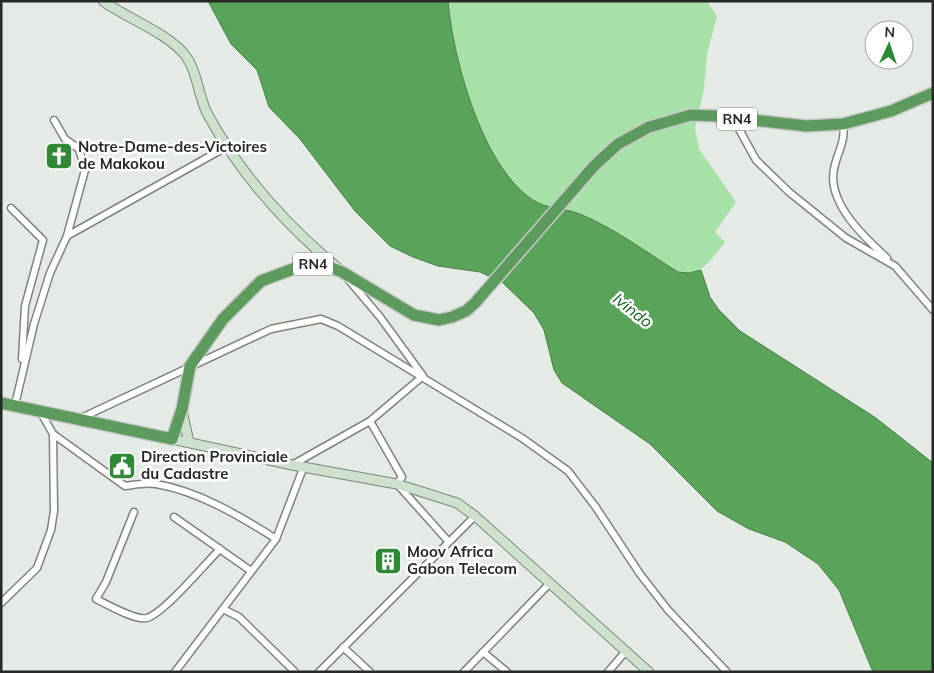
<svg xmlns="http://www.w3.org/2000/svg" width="934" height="673" font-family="Mulish,sans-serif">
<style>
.green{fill:#a8e1a7}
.water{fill:#5aa35b;stroke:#4b7e4b}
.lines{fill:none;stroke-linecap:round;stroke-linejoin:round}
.street-casing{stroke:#7f847e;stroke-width:9}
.secondary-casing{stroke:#7f847e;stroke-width:11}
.highway-casing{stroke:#c7c7c7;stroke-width:14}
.street{stroke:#fff;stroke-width:6}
.secondary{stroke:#cee1ce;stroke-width:9}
.highway{stroke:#5c9b5d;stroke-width:11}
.labels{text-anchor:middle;stroke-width:5;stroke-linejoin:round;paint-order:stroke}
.shield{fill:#fff;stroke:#686968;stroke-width:1}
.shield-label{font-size:14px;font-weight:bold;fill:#272927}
.poi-label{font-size:15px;font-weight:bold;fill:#272927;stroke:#fff;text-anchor:start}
.water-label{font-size:16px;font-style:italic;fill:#095b15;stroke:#fff}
</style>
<rect width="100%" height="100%" fill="#e4eae4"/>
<!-- green -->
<path class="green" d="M448 1H707L717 16 707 54 704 89 695 128 699 149 736 202 715 232 725 242C711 259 703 277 678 272 646 252 614 228 580 214 564 208 547 209 533 200 482 167 453 58 448 1Z"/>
<!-- water -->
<path class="water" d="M208 1H448C453 58 482 167 533 200 547 209 564 208 580 214 614 228 646 252 678 272L689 273 701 270 710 297 719 310 740 331 876 418 933 463V672H873L839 590 818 564 785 542 749 529 717 511 650 444 562 383 554 370 544 330 534 313 502 282 480 272 438 266 413 257 390 246 355 211 300 139 269 107 257 70 231 44Z"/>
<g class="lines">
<!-- street casing -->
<g class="street-casing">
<g id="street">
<path d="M733 118 756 160 789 192 846 238 895 266 933 310"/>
<path d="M843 124C846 141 837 153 834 169 827 203 864 237 887 258"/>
<path d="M11 208 43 240 25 306 22 359"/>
<path d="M67 236 228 146"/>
<path d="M15 405 34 324 50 273 67 236 85 170 79 149 65 139 54 120"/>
<path d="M81 418 271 329 321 319 338 326 522 438 568 471 595 506 640 574 668 610 727 672"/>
<path d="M370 421 402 477 397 484 448 541"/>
<path d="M53 434 125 486C134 485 146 482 156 484 198 491 240 516 276 539"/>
<path d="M292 465 370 421 423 376 380 317 348 279"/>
<path d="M134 512 106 582 96 599C106 604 136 621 147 618 164 613 206 563 220 549"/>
<path d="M174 517 251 571"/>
<path d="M1 603 37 568 51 530 54 511 53 434 40 411"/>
<path d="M223 609 239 617 295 672"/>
<path d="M343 647 370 672"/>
<path d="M483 652 507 672"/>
<path d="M175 672 276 539 304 466"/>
<path d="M319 672 475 516"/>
<path d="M464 672 550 583"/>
<path d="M608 672 626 651"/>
</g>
</g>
<!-- secondary casing -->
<g class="secondary-casing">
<g id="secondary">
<path d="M103 1C125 17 169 34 185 55 198 72 198 97 208 115 240 173 287 226 338 268"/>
<path d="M182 411 189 442"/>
<path d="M172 439 292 465 397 484 457 503 475 516 649 672"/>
</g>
</g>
<!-- highway casing -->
<g class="highway-casing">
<path id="highway" d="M1 403 172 439 182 409 190 366 223 319 261 281 301 266 320 263 342 272 414 315 439 320 452 317 466 311 475 303 594 166 618 144 649 127 691 115 717 116 806 126 843 124 891 111 933 93"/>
</g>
<!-- street -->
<use href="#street" class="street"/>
<!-- secondary -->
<use href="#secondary" class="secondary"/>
<!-- highway -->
<use href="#highway" class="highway"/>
</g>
<!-- icons -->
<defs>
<g id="church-square" transform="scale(1.4375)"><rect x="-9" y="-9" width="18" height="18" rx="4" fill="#318837" stroke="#fff"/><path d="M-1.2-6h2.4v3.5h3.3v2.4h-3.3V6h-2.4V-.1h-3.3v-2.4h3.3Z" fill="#fff"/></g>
<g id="civic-square" transform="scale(1.4375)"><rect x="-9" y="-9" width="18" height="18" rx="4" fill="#318837" stroke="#fff"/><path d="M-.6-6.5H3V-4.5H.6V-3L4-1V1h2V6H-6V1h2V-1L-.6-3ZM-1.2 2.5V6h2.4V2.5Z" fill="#fff"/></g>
<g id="building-square" transform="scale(1.4375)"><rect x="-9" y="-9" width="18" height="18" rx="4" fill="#318837" stroke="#fff"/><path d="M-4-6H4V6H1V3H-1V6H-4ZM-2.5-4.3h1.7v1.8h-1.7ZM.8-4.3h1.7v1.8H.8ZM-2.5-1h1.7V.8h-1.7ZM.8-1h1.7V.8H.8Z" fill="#fff"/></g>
</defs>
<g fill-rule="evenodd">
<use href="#church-square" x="59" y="156"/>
<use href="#civic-square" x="122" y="466"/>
<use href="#building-square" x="388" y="561"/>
</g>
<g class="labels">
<!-- shield labels -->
<g class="shield">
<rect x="717" y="107.5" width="40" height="23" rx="4"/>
<rect x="293" y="252.5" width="40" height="23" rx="4"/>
</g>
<g class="shield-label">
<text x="737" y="124">RN4</text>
<text x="313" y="269">RN4</text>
</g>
<!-- poi labels -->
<g class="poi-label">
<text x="78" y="152">Notre-Dame-des-Victoires<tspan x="78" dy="17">de Makokou</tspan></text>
<text x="141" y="462">Direction Provinciale<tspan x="141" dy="17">du Cadastre</tspan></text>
<text x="407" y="557">Moov Africa<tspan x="407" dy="17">Gabon Telecom</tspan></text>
</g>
<!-- water labels -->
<g class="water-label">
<text transform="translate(633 310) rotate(38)" y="6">Ivindo</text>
</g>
</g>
<!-- border -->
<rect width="934" height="673" fill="none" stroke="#272927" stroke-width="5"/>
<!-- north arrow -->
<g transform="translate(889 45) rotate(3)"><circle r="24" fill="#ffffff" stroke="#a9a9a9"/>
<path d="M0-4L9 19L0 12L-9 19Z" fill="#318837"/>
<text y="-8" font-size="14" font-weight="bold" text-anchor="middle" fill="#272927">N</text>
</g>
</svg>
